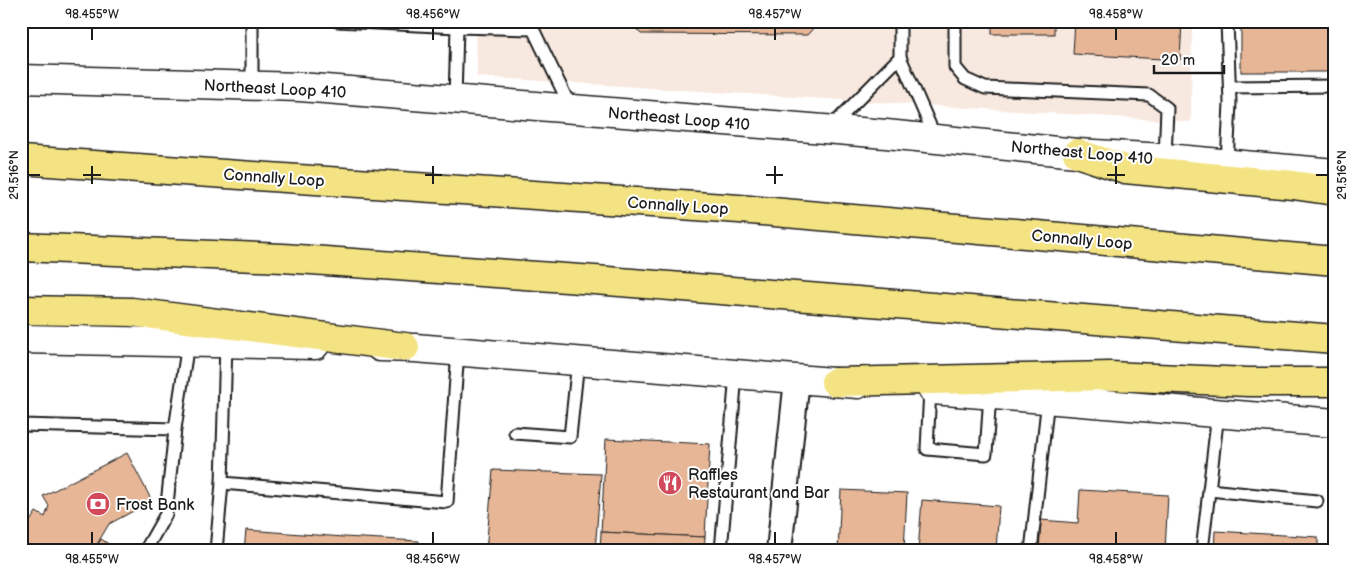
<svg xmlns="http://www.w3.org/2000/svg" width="1356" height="572" font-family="'Balsamiq Sans',sans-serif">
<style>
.built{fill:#f8e9e0}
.building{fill:#e6b697;stroke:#1c1c1c}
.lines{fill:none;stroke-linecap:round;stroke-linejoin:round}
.lane-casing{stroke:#1c1c1c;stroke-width:15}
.street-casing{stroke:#1c1c1c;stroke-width:28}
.secondary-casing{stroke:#1c1c1c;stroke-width:31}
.highway-casing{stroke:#1c1c1c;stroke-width:31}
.lane{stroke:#fff;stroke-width:11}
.street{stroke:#fff;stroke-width:24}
.secondary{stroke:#fff;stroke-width:28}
.highway{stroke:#f4e382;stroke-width:28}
.ticks{fill:none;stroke:#1c1c1c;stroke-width:2}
.labels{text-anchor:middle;stroke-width:4;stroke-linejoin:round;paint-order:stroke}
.street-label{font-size:16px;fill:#1c1c1c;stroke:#fff}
.poi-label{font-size:16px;fill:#1c1c1c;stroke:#fff;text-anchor:start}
.neatline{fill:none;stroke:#1c1c1c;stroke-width:2}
.ticks-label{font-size:12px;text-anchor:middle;fill:#1c1c1c}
</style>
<rect width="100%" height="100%" fill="#fff"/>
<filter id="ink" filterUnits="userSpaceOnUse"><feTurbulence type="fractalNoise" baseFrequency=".02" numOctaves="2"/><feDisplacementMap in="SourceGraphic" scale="10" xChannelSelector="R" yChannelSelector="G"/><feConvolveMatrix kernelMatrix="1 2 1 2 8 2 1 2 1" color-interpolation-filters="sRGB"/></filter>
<g filter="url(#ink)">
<!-- built -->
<path class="built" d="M476 21H1192L1191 122 477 77Z"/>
<!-- building -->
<g class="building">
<path d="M629 21H820L807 35 641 34Z"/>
<rect x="992" y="21" width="62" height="13"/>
<path d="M1075 21H1182L1180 60 1073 54Z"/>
<rect x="1241" y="21" width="94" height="51"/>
<path d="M606 439 710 444 705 537 601 532Z"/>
<path d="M127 453 152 501 109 524 93 551H21V535L36 512 45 517 49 506 43 496Z"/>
<path d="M493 470 601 474 595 551H486Z"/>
<path d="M841 490 907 493 904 551H838Z"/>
<path d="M1080 490 1168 495 1165 551H1039L1041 520 1078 523Z"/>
<path d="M922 500 999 506 996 551H918Z"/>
<path d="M246 530 344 537 419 541 418 551H244Z"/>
<path d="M1215 531 1318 537V551H1214Z"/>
<path d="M601 532 705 537 704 551H600Z"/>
<path d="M101 539 119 551H94Z"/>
</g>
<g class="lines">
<!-- lane casing -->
<g class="lane-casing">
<g id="lane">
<path d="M252 21V86"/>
<path d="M337 21 457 27V21"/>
<path d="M900 21V57"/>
<path d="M955 21V67L965 79 985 88 1149 95 1167 108 1165 158"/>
<path d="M1230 87 1335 86"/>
<path d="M455 100 457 27 533 29 571 108"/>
<path d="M830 128 900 57 935 137"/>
<path d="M1227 163 1230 103 1227 21"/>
<path d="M226 343 222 483 447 502 458 351"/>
<path d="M930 389 927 449 986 454 990 394"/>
<path d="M21 425 175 429 188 343"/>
<path d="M515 433 570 437 578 361"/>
<path d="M1209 490 1317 501"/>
<path d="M145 551 166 514 175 429"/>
<path d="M216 551 222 483"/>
<path d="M721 551 736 374"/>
<path d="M1031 551 1048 399"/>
<path d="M1202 551 1218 413"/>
</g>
</g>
<!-- street casing -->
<g class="street-casing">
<path id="street" d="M779 551 797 379"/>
</g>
<!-- secondary casing -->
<g class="secondary-casing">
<g id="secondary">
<path d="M21 79 300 87 886 134 1077 153 1165 158 1335 173"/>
<path d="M21 339 315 345"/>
<path d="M380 347 415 348 858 384"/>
<path d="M933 390 1335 423"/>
</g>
</g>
<!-- highway casing -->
<g class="highway-casing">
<g id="highway">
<path d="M1077 153 1125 169 1293 185 1335 191"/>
<path d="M21 160 739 209 1335 261"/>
<path d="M21 247 283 258 595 280 1335 339"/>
<path d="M21 310 132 312 405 347"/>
<path d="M835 382 1110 376 1248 382H1335"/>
</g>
</g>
<!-- lane -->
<use href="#lane" class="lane"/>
<!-- street -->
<use href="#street" class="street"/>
<!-- secondary -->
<use href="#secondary" class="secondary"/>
<!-- highway -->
<use href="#highway" class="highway"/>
</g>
</g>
<!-- ticks -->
<path class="ticks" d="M92 28V40M433 28V40M775 28V40M1116 28V40M92 166V184M433 166V184M775 166V184M1116 166V184M28 175H40M83 175H101M425 175H442M766 175H783M1107 175H1125M1316 175H1328M92 532V544M433 532V544M775 532V544M1116 532V544"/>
<!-- icons -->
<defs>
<g id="restaurant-disc" transform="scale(1.25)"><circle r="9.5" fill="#d1495b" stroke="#fff"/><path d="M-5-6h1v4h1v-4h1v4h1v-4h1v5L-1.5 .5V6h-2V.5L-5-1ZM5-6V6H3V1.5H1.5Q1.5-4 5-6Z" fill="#fff"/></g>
<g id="bank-disc" transform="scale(1.25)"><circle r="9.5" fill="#d1495b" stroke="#fff"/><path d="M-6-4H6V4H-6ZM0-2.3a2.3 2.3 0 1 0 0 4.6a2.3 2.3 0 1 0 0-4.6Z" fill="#fff"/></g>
</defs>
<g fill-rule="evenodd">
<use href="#restaurant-disc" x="670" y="483"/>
<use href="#bank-disc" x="98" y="504"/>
</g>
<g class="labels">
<!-- street labels -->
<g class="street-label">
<text transform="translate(275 88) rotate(3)" y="6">Northeast Loop 410</text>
<text transform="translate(679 118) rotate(5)" y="6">Northeast Loop 410</text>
<text transform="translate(1082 152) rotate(5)" y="6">Northeast Loop 410</text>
<text transform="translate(274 177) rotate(4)" y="6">Connally Loop</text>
<text transform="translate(678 205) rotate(4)" y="6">Connally Loop</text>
<text transform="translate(1082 239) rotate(5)" y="6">Connally Loop</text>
</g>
<!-- poi labels -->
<g class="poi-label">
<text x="688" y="480">Raffles<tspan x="688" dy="18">Restaurant and Bar</tspan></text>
<text x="116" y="510">Frost Bank</text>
</g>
</g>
<!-- margin -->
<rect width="1356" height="572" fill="none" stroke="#fff" stroke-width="55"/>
<!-- scale -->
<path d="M1154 65v8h70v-8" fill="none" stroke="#1c1c1c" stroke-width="2.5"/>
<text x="1161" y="65" font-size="15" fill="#1c1c1c" stroke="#ffffff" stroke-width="4" paint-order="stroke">20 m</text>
<rect x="28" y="28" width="1300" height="516" class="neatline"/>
<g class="ticks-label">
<text x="92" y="18">98.455°W</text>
<text x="433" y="18">98.456°W</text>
<text x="775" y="18">98.457°W</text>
<text x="1116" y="18">98.458°W</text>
<text transform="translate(1342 175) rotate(-90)" y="4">29.516°N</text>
<text transform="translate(14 175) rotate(-90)" y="4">29.516°N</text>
<text x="92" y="563">98.455°W</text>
<text x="433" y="563">98.456°W</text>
<text x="775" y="563">98.457°W</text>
<text x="1116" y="563">98.458°W</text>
</g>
</svg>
